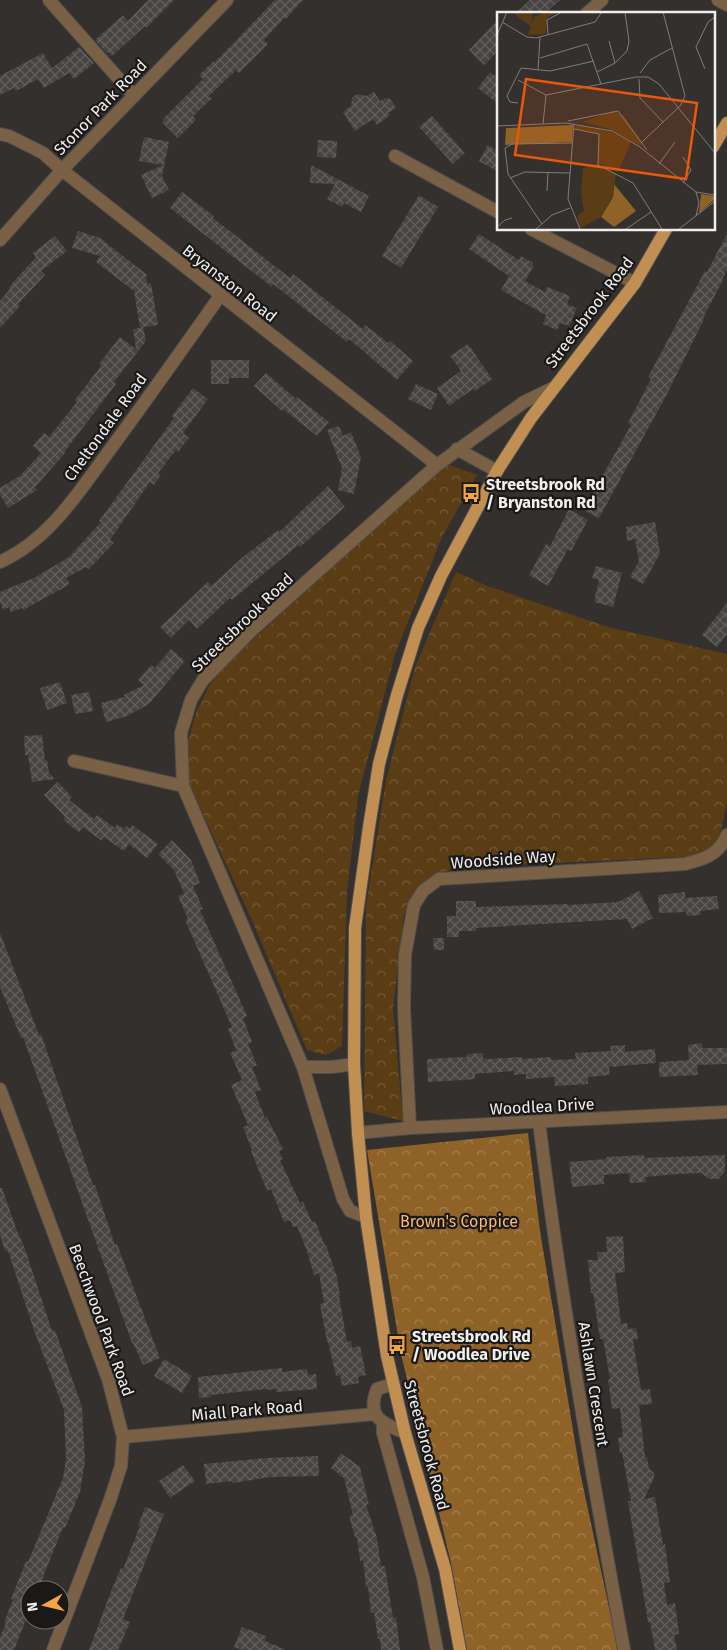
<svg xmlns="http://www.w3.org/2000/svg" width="727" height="1650" font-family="'Fira Sans',sans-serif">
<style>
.forest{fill:url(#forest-crowns)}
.park{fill:url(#park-crowns)}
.building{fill:url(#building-cross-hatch)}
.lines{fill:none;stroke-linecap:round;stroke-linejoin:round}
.minor-casing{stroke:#514f4d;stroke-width:14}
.major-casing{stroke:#514f4d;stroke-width:14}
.minor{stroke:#7a6145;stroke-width:12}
.major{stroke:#c28f53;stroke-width:12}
.labels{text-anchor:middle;stroke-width:4.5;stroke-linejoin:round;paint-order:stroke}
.street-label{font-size:16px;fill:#f0efed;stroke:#1a1918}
.poi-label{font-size:16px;font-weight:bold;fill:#f0efed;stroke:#1a1918;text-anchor:start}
.park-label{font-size:16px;fill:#f9ba6f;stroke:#1a1918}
.inset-road{fill:none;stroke:#7f7c7a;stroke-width:1}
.view{fill:#e8590c;fill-opacity:0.15;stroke:#e8590c;stroke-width:2.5}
.inset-edge{fill:none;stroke:#f0efed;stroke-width:2.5}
</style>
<defs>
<pattern id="forest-crowns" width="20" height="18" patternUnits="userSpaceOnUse" patternTransform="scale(1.25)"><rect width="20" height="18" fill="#8f6228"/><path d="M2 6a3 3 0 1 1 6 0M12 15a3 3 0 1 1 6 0" fill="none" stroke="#a48052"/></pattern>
<pattern id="park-crowns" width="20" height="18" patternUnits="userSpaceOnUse" patternTransform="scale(1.25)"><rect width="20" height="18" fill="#5b3d15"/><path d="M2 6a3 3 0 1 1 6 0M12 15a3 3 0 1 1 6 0" fill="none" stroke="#735937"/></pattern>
<pattern id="building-cross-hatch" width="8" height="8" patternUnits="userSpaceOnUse" patternTransform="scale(1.25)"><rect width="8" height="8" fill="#474542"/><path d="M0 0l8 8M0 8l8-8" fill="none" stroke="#62605e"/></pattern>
</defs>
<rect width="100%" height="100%" fill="#33302e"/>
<!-- forest -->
<path class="forest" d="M528 1133 540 1231 580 1472 618 1650H467L451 1563 401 1354 367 1150Z"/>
<!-- park -->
<g class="park">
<path d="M450 465 477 475 442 537 395 654 358 796 347 892 342 1046 326 1055 307 1050 251 918 189 784 188 741 197 710 209 686 221 669 441 468Z"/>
<path d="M456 572 487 586 608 627 727 654V802L719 839 713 848 699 856 452 868 419 886 404 914 393 1009 403 1121 364 1111 366 906 386 780 415 667Z"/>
</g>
<!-- building -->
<g class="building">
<path d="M148 0H174L146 28 145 26 112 56 108 52 107 53 95 40 123 15 128 21Z"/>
<path d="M275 0H303L286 19 284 18 264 40 268 44 239 73 236 70 209 96 212 98 193 116 196 120 178 138 163 123V119L203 79 199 75 214 61 215 62Z"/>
<path d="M530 0H560L544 14H515Z"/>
<path d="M498 20V51L484 65 469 50Z"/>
<path d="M79 47 94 63 74 79 69 73 44 88 38 79 16 91 14 88 0 95V76L43 53 52 68Z"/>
<path d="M490 72 498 78V104L478 88Z"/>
<path d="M374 92 380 101 386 98 390 99 396 108 388 113 390 115 377 125 373 119 355 131 343 112 351 106 352 98 357 94 366 96Z"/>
<path d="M432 116 465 153 453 164 419 127Z"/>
<path d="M144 137 169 142 162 176 169 190 152 198 141 175 163 165 139 161Z"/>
<path d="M318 140 337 141 336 158 317 157Z"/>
<path d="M488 145 498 151V172L479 161Z"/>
<path d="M311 165 369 196 361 212 344 203 342 207 327 199 335 184 310 183Z"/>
<path d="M182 192 214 216 213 218 290 278 293 274 363 329 365 325 388 343 390 341 413 361 397 380 349 339 347 342 273 284 272 287 170 208Z"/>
<path d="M419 195 438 207 401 268 382 256Z"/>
<path d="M78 231 100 238 146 274 147 284 151 283 158 325 143 327 146 341 114 382 116 384 65 451 66 452 35 487 37 490 8 508 0 495V488L21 475 41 453 33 446 44 433 49 437 77 402 75 400 101 366 99 364 120 337 136 349 133 329 140 328 134 291 96 262 100 256 72 248Z"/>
<path d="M479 234 519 260 521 256 533 263V267L525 281 545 292 547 287 570 296 567 304 577 308 569 326 560 323 557 330 543 324 546 315 501 290 509 276 469 249Z"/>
<path d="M727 234V270L722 279 723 280 703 318 704 319 667 394 599 518 583 510 631 425 628 423 651 379 648 377 705 271 707 272Z"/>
<path d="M55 236 67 251 41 271 45 275 18 304 20 306 0 328V301L10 289 9 287 36 257 33 253Z"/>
<path d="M468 344 492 379 475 391 473 389 449 406 437 388 461 371 450 356Z"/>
<path d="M211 360H249V378H229V384H211Z"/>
<path d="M266 373 296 399 297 397 329 422 317 436 283 409 282 411 254 386Z"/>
<path d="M416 384 438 394 431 410 408 399Z"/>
<path d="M193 388 208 399 183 433 189 438 178 452 176 450 158 473 161 475 154 485 150 482 110 540 114 543 89 569 86 567 66 578 70 584 23 610 22 608 11 612 9 607 3 610 0 602V592L34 578 69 557 101 522 99 521 174 418 172 416Z"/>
<path d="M339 426 343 436 351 432 361 457 354 494 338 490 342 468 327 430Z"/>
<path d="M328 486 345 507 300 547 298 545 232 600 230 598 197 629 189 620 171 638 160 627 208 582 211 586 243 557 278 530 279 532Z"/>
<path d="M569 509 588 520 571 551 568 549 548 586 529 575 546 544 550 546Z"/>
<path d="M655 522 660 554 643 584 630 577 639 561 635 539 627 541 626 527Z"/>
<path d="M596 566 622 573 613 607 594 602 599 580 592 578Z"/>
<path d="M727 603V634L717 647 702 635Z"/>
<path d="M171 649 185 661 149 704 127 716 106 722 101 703 125 697 124 695 144 685 138 680 151 665 155 668Z"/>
<path d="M60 682 67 703 47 710 40 688Z"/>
<path d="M89 692 93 711 75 714 71 695Z"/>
<path d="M42 735 45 760H47L49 773 55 779 32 782 28 755H25L24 736Z"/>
<path d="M58 782 72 797 69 800 94 819 97 815 115 828 117 824 124 829 126 826 130 829 132 825 158 844 147 858 129 844 124 851 104 837 102 841 83 827 79 832 63 820 65 817 44 795Z"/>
<path d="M172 840 191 860 200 883 193 886 203 909 200 910 247 1016 243 1018 252 1042 248 1044 257 1065 252 1067 261 1090 255 1092 265 1118 267 1117 283 1149 279 1151 283 1159 280 1160 300 1203 303 1202 312 1222 315 1221 325 1246 326 1245 337 1277 340 1296H339L347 1342 351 1341 352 1348 360 1346 366 1375 358 1377 359 1383 342 1386 340 1375 336 1376 328 1342H327L320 1304 324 1303 319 1273 314 1275 307 1251 297 1226 293 1227 290 1220 284 1222 271 1189 267 1191 251 1151 252 1150 243 1127 248 1125 231 1085 242 1080 230 1053 236 1050 228 1029 232 1027 185 920 188 919 178 896 184 894 174 870 158 854Z"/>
<path d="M639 891 653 918 632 929 627 919 476 928V931H459V937H447V916H456V901H476V907L568 904V905L618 902Z"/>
<path d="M685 892V898L717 896 719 909 700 911 701 915 687 916 686 912 659 913 658 895Z"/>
<path d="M0 933 39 1035 41 1034 93 1185H95L115 1245 117 1244 160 1358 143 1365 133 1343H132L23 1037 21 1038 0 987Z"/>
<path d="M433 938H444V950H434Z"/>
<path d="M702 1043V1048H727V1064L697 1065 698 1075 659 1077V1062L689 1060 688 1045Z"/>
<path d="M625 1045V1052L655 1049 656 1063 609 1067 610 1075 588 1077V1084L555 1086 554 1077 526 1079V1074L514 1075V1071L475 1074V1079L463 1080 428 1082 427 1059 467 1057V1054L483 1053V1058L489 1059 522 1057V1059L551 1057V1060L576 1059 575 1053 611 1051 610 1046Z"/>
<path d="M644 1155V1158L725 1155V1171L719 1179H710L701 1173 677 1174 645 1177 646 1182 630 1183 629 1173 604 1175V1184L572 1187 569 1162 606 1159V1157Z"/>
<path d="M0 1188H2L16 1228 25 1249 52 1331 55 1330 82 1407 85 1461 80 1492 65 1528 63 1527 38 1590H30V1609L14 1650H0V1637L6 1623 4 1622 13 1600 11 1599 26 1561 28 1562 63 1478 66 1459 64 1410 35 1333 8 1251H5L0 1235Z"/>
<path d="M623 1236 625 1272 615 1273 621 1324 627 1323 628 1329 636 1328 638 1339 633 1340 641 1390 650 1389 652 1404 639 1405 645 1457H647L649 1469 654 1473V1478L644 1499 655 1497 663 1545 665 1544 670 1582 664 1583 667 1605 675 1603 679 1634 674 1635 677 1650H655L650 1622H648L628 1501H631L622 1452 620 1453 618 1438 623 1437 620 1408 612 1409 608 1380 610 1379 603 1339H600L593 1293H591L588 1260H598L597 1252H607L606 1237Z"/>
<path d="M164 1359 192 1376 182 1393 154 1376Z"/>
<path d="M282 1368V1372L307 1369 308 1375 316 1374 317 1389 276 1392V1389L266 1390V1389L211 1395V1397L199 1398 198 1377Z"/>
<path d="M341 1453 360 1467 369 1505H366L377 1538 381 1566H385L393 1618 396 1617 400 1650H381L380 1639H378L374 1612 371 1613 368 1586 366 1587 363 1560 360 1561 357 1537H355L349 1516 353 1515 344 1478 331 1468Z"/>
<path d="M318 1456 319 1476 270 1477 233 1483 232 1481 206 1484 204 1464 267 1458Z"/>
<path d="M183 1465 195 1481 170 1498 159 1481Z"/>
<path d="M145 1507 164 1514 123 1619 130 1622 118 1650H89L112 1589 121 1568 123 1569 140 1526H138Z"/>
<path d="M242 1627 266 1636 265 1641 286 1650H243L234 1647Z"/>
</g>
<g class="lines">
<!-- minor casing -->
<g class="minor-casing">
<g id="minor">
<path d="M49 0 134 96"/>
<path d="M718 0 727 5"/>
<path d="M586 14 602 0"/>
<path d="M0 134 9 136 43 153 62 170 437 465"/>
<path d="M395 156 498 212"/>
<path d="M531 229 635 283"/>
<path d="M0 240 62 170 227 0"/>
<path d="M457 449 497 471"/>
<path d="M0 562C49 540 78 493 109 451 147 400 183 348 220 296"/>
<path d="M74 761 183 786"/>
<path d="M303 1067H332L354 1064"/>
<path d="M0 1089 108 1379 123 1437 121 1466 110 1500 53 1650"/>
<path d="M539 1122C561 1299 592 1475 624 1650"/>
<path d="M410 1128 404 1008 405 955 414 905 423 891 439 879 685 864C704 859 719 855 727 835"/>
<path d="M358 1133 410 1128 727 1112"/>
<path d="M366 1217 350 1211 343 1199 303 1067 183 786 181 733 191 700 203 680 251 631 437 465 524 402 553 388"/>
<path d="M393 1384 377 1389C366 1417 382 1423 405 1433"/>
<path d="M383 1423V1433L423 1577 437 1650"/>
<path d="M123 1437 375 1414"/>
</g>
</g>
<!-- major casing -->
<g class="major-casing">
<g id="major">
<path d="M713 147 727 123"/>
<path d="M460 1650 445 1569 405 1433 387 1356 366 1217 358 1133 354 1064 355 928 369 827 379 764 397 695 418 628 441 576 497 471 531 418 635 283 666 229"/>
</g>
</g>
<!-- minor -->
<use href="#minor" class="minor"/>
<!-- major -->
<use href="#major" class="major"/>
</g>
<!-- icons -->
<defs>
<g id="bus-bare" transform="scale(1.5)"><path d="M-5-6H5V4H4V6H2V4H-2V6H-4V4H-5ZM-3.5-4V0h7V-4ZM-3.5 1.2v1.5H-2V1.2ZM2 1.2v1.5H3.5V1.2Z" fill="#f2a541" stroke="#1a1918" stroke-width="2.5" paint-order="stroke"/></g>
</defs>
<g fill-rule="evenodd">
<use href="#bus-bare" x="471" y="493"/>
<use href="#bus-bare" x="397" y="1345"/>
</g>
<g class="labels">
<!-- street labels -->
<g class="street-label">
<text transform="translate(100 107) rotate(-46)" y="6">Stonor Park Road</text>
<text transform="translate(230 283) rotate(38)" y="6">Bryanston Road</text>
<text transform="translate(589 312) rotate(-53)" y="6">Streetsbrook Road</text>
<text transform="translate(105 427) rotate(-54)" y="6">Cheltondale Road</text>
<text transform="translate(242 622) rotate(-44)" y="6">Streetsbrook Road</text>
<text transform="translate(503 859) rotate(-4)" y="6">Woodside Way</text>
<text transform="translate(542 1106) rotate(-3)" y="6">Woodlea Drive</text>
<text transform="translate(102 1320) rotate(70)" y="6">Beechwood Park Road</text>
<text transform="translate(594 1384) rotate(81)" y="6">Ashlawn Crescent</text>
<text transform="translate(247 1410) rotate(-5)" y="6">Miall Park Road</text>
<text transform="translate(427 1445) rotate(75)" y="6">Streetsbrook Road</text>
</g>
<!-- poi labels -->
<g class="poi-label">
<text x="486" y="490">Streetsbrook Rd<tspan x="486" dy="18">/ Bryanston Rd</tspan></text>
<text x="412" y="1342">Streetsbrook Rd<tspan x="412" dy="18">/ Woodlea Drive</tspan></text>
</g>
<!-- park labels -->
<g class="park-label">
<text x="459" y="1227">Brown's Coppice</text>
</g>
</g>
<!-- overview -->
<g transform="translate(497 12)">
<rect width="218" height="218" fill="#33302e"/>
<path d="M76 113 75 130 8 133 9 116ZM117 172 139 199 117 215 104 205 116 185ZM204 182 217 184V188L202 201Z" fill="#8f6228"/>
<path d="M15 0H36L34 14 24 7Z" fill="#5b3d15"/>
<path d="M47 0H60L50 6 49 22 31 23 37 5ZM116 99 127 104 145 130 144 134 112 117 86 110ZM80 113 114 120 134 130 121 160 101 151 102 122 78 117ZM100 152 119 161 116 185 104 205 83 216 80 204 87 199 84 181 86 156Z" fill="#5b3d15"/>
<path class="inset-road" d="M5 10 30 25 39 26 98 10 105 0M0 23 10 0M51 23 50 8 65 0M112 29 118 51M43 46 90 32 104 72M208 57 199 35 211 10 218 5M41 58 43 25M100 60 118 51 130 39 132 29 128 0M143 61 153 48 175 36M142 67 143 86 166 110M21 68 49 83 139 65H151L162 72 218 141M21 91 13 90 10 84 24 56 53 59 97 49M71 109 121 99 150 138M46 112 49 83M77 112 71 187 83 217M0 114 69 111 115 119 143 135 199 180 218 183M77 117 102 122 101 153 136 171 165 217M145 130 183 94 188 84 166 0M162 152 178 130M13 166 28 160 73 161M186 171 194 158 186 145M50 179 51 160M199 180 202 191 199 204M45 212 11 162 8 136 15 132 76 131M0 215 8 208 15 206M39 217 55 203 73 196M129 217 154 200M182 217 218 189"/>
<path class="view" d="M29 67 200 91 189 167 18 143Z"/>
<rect width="218" height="218" class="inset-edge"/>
</g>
<!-- north arrow -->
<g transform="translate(45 1605) rotate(262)"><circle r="24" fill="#1a1918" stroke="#706f6d"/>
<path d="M0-4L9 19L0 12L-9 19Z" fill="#f2a541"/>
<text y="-8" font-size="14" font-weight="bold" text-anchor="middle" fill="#f0efed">N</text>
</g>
</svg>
